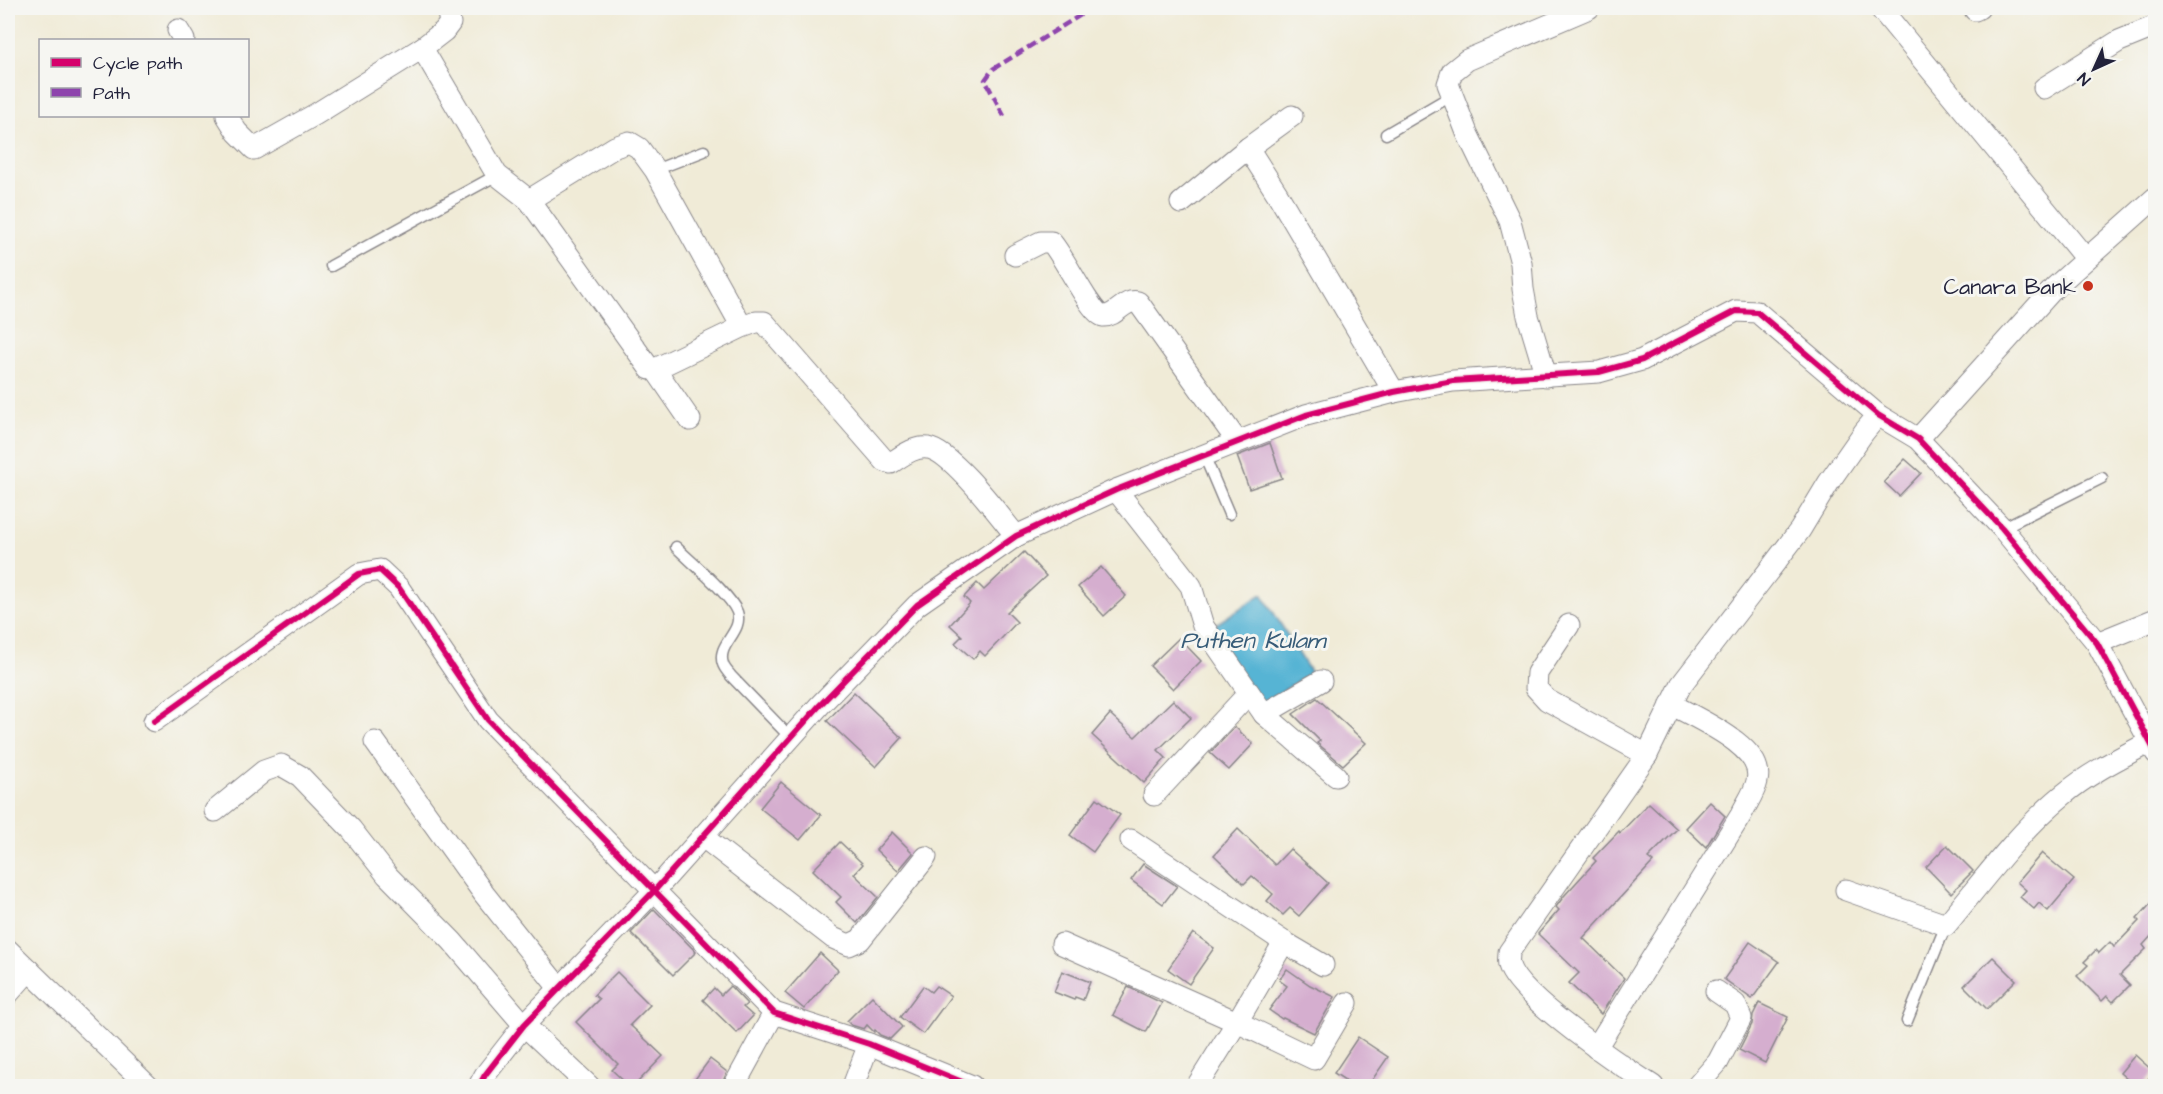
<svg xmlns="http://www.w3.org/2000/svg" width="2163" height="1094" font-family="'Architects Daughter',sans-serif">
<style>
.water{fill:#56b4d4;stroke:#3c6b88;stroke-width:1.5}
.building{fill:#d5aecf}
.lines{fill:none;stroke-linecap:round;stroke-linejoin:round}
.lane-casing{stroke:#898689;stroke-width:13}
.street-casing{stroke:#898689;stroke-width:23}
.lane{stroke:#fff;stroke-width:10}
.street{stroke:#fff;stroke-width:21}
.quiet{stroke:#8e44ad;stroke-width:4.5;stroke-dasharray:9 4.5;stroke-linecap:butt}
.cycleway-casing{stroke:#f6f6f2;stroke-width:10}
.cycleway{stroke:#d6006c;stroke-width:6}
.poi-dot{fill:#c8321e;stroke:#f6f6f2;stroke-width:2}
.labels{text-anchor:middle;stroke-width:6;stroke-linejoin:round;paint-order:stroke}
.poi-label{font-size:22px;fill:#22223b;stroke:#f6f6f2;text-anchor:end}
.water-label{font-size:24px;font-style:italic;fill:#375c78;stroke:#f6f6f2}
</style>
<rect width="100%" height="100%" fill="#f6f6f2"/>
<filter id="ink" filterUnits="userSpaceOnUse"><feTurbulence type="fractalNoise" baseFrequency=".0167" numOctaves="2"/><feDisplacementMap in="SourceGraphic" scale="12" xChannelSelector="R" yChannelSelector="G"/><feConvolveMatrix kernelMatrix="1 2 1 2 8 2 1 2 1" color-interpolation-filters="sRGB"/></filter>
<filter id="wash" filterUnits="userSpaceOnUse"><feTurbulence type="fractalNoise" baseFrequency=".008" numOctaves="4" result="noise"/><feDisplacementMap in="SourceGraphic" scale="24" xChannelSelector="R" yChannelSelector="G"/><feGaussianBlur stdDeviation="1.35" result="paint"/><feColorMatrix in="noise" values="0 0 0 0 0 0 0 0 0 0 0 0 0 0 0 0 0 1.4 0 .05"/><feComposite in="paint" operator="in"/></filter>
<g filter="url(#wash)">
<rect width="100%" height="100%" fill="#f0ebd7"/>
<!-- water -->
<path class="water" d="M1262 594 1311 673 1259 706 1207 630Z"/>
<g id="blocks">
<!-- building -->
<g class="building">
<path d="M1270 443 1282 478 1249 489 1237 456Z"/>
<path d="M1905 459 1921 473 1899 496 1884 482Z"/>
<path d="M1024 552 1046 576 1007 612 1017 622 985 656 980 651 973 659 955 643 962 636 950 625 970 603 964 597 977 583 984 590Z"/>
<path d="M1101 567 1126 596 1104 616 1078 587Z"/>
<path d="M1179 638 1201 661 1173 689 1150 666Z"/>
<path d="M854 692 902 738 876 767 827 721Z"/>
<path d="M1317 698 1366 743 1343 765 1317 743 1320 741 1293 714Z"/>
<path d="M1173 700 1191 718 1158 750 1166 758 1144 783 1092 735 1110 714 1135 737Z"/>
<path d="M1235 727 1253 744 1229 770 1210 753Z"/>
<path d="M781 782 821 815 800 840 760 808Z"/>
<path d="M1097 798 1120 815 1093 852 1070 835Z"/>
<path d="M1710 802 1725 816 1706 847 1686 828Z"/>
<path d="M1649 803 1677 829 1648 858 1653 862 1583 938 1624 978 1601 1014 1569 983 1579 973 1538 934 1559 910 1556 907 1564 896 1596 861 1593 858 1619 831 1620 833Z"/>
<path d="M1238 829 1275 865 1290 849 1328 883 1299 916 1290 908 1283 915 1267 901 1273 894 1252 876 1244 884 1214 855Z"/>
<path d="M892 832 913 853 898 871 876 850Z"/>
<path d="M840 842 863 864 854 874 878 897 857 923 836 902 841 897 813 870Z"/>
<path d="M1947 845 1973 871 1951 893 1926 867Z"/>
<path d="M2042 853 2074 880 2048 911 2039 903 2034 909 2020 897 2026 890 2017 882Z"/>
<path d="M1143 864 1177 886 1163 904 1131 880Z"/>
<path d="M2156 898V936L2153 934 2143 945 2146 949 2120 975 2130 985 2113 1002 2107 996 2102 1001 2077 976 2088 965 2084 962 2096 950 2099 953 2110 942 2114 947 2139 921 2137 919Z"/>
<path d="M654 909 696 952 673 975 631 933Z"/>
<path d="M1193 933 1214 948 1189 984 1168 969Z"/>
<path d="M1750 942 1779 962 1752 999 1724 979Z"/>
<path d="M820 953 838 970 804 1009 785 993Z"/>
<path d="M1993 957 2016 980 1987 1009 1964 986Z"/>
<path d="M1287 969 1310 985 1335 997 1314 1033 1283 1018 1282 1019 1269 1010 1287 986 1279 980Z"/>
<path d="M1062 971 1090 982 1083 1000 1075 997 1074 1000 1054 992Z"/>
<path d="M617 972 650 1005 630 1025 663 1056 634 1086H629L612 1070 618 1064 576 1022 599 999 594 995Z"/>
<path d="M730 986 747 1004 743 1007 753 1016 737 1033 703 1000 714 988 721 995Z"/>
<path d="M923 986 931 992 936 986 951 996 923 1034 900 1017Z"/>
<path d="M1128 987 1162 1003 1146 1032 1113 1015Z"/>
<path d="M872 996 902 1027 890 1039 880 1035 875 1030 874 1032 867 1025 864 1029 851 1025 847 1021Z"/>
<path d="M1759 1003 1788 1017 1765 1063 1739 1050 1752 1024 1753 1015Z"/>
<path d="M1358 1037 1388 1057 1368 1086H1354L1334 1073Z"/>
<path d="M2135 1055 2154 1072 2142 1086H2135L2120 1073Z"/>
<path d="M710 1059 727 1072 721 1086H690Z"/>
</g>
</g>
</g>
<g filter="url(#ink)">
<use href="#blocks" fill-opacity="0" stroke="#898689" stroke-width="1.5"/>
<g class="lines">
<!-- lane casing -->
<g class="lane-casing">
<g id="lane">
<path d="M1386 134 1451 96"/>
<path d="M655 170 704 151"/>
<path d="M331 266 497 175"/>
<path d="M1204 455 1229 514"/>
<path d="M2002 528 2102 478"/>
<path d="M676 547C691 562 730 594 737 612 744 632 716 644 723 664 724 668 728 672 731 676L791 738"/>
<path d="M1907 1021 1946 925"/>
</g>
</g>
<!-- street casing -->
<g class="street-casing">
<g id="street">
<path d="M447 8 450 23 444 31 422 48 497 175 529 200"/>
<path d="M1880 8 2086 259"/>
<path d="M1975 10 1979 8"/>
<path d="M178 30 184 40"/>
<path d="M2044 88 2119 41 2156 26"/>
<path d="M227 116 237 132 254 149 316 114 422 48"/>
<path d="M1248 148 1278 195 1394 392"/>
<path d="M1181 203 1248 148 1292 116"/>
<path d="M1015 255 1041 242H1051C1063 254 1091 314 1103 316 1117 317 1124 298 1138 302L1237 441"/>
<path d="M742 327 655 170 639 148 629 142 615 147 529 200 650 369H655L742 327 756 322H764L885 461 891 463C902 456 914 446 928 448 952 452 999 515 1016 536"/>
<path d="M655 369 690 420"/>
<path d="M1546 376 1528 316 1523 289 1521 263 1510 221 1467 133 1448 84 1452 72 1467 60 1589 8"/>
<path d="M1918 439 2055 287 2156 197"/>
<path d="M1116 490 1191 586 1203 626 1264 714 1336 776"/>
<path d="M1569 625 1537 673 1536 688 1547 700 1647 755"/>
<path d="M2097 643 2156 619"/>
<path d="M1264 714 1321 681"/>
<path d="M154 721 359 574 380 570 399 588 488 720 774 1013 869 1044 972 1086"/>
<path d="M375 742 484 894 559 988"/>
<path d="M1154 795 1249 693"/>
<path d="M215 811 264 771 281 765 300 776 351 829 387 875 452 941 524 1025 589 1086"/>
<path d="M703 837 833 938 849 945 860 940 926 857"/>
<path d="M1131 840 1284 942"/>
<path d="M1846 890 1946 925C1982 882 2019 831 2063 795 2089 773 2120 758 2150 742"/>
<path d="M1062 944 1237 1022 1314 1059 1347 1003"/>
<path d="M8 950 148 1086"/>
<path d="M8 994 29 970"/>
<path d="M1596 1048 1741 815C1746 804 1755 792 1757 781 1766 747 1695 718 1671 704"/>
<path d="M479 1086 485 1075 524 1025 655 890 820 705 917 605 1016 536 1116 490 1306 415 1394 392 1453 381 1599 372 1642 360 1736 311 1757 312 1878 415 1918 439 2002 528 2097 643 2156 753"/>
<path d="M734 1086 774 1013"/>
<path d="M853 1086 869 1044"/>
<path d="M1197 1086 1237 1022 1284 942 1323 965"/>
<path d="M1653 1086C1623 1067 1518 997 1509 965 1508 962 1509 956 1509 952L1647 755 1681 685 1800 530 1829 482 1864 432 1878 415"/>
<path d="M1697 1086 1718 1062 1741 1018 1735 1004 1716 991"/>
</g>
</g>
<!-- lane -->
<use href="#lane" class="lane"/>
<!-- street -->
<use href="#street" class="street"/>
<!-- quiet -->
<path class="quiet" d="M1004 116 985 80 993 69 1092 8"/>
<!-- cycleway casing -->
<g class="cycleway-casing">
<g id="cycleway">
<path d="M154 721 359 574 380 570 399 588 488 720 774 1013 869 1044 972 1086"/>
<path d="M479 1086 485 1075 524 1025 655 890 820 705 917 605 1016 536 1116 490 1306 415 1394 392 1453 381 1599 372 1642 360 1736 311 1757 312 1878 415 1918 439 2002 528 2097 643 2156 753"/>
</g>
</g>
<!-- cycleway -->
<use href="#cycleway" class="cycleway"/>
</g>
</g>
<!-- markers -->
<circle class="poi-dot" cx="2088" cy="286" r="6"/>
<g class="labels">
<!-- poi labels -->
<g class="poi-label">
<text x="2076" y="294">Canara Bank</text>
</g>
<!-- water labels -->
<g class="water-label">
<text x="1253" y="648">Puthen Kulam</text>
</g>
</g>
<!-- margin -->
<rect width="2163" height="1094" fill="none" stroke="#f6f6f2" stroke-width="30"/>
<!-- legend -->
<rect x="39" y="39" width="210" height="78" fill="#f6f6f2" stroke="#a1a1a9" stroke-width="1.5"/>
<rect x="51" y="58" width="30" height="9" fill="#d6006c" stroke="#a1a1a9" stroke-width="1.5"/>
<text x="93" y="69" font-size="18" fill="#22223b">Cycle path</text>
<rect x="51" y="88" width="30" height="9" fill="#8e44ad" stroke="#a1a1a9" stroke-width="1.5"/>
<text x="93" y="99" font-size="18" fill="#22223b">Path</text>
<!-- north arrow -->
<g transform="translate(2094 69) rotate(225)" stroke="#f6f6f2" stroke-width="4.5" paint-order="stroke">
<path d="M0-4.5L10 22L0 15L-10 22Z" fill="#22223b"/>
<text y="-9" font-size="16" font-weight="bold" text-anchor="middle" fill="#22223b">N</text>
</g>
</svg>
